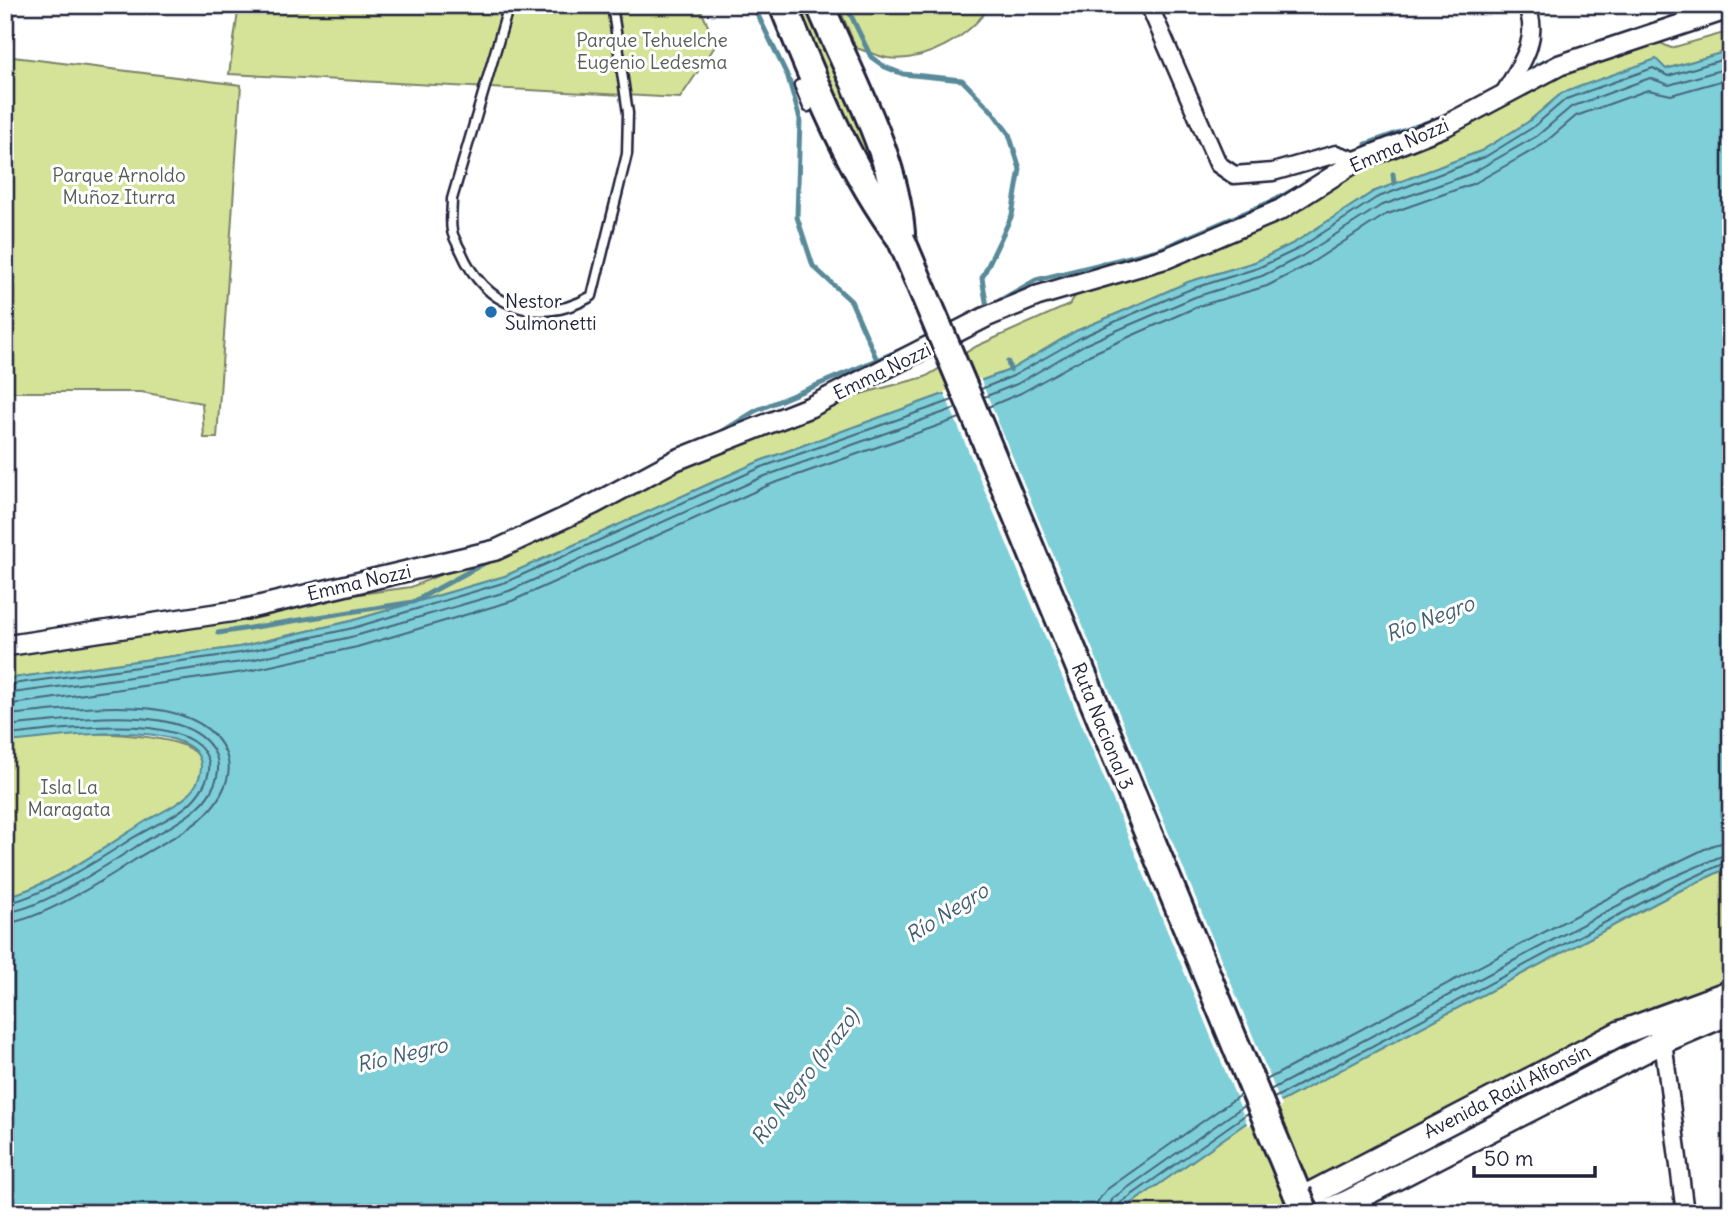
<svg xmlns="http://www.w3.org/2000/svg" width="1736" height="1218" font-family="Delius,sans-serif">
<style>
.green{fill:#d4e397;stroke:#7b8269;stroke-width:2}
.water{fill:#7ecfd8;stroke:#598a99;stroke-width:2}
.pier{fill:#fff}
.lines{fill:none;stroke-linecap:round;stroke-linejoin:round}
.shore{stroke:#47677a;stroke-width:2}
.stream{stroke:#598a99;stroke-width:5}
.service-casing{stroke:#22223b;stroke-width:13}
.minor-casing{stroke:#22223b;stroke-width:21}
.tertiary-casing{stroke:#22223b;stroke-width:24}
.secondary-casing{stroke:#22223b;stroke-width:28}
.trunk-casing{stroke:#22223b;stroke-width:32}
.service{stroke:#fff;stroke-width:8}
.minor{stroke:#fff;stroke-width:16}
.tertiary{stroke:#fff;stroke-width:19}
.secondary{stroke:#fff;stroke-width:23}
.trunk{stroke:#fff;stroke-width:26}
.trunk-bridge-casing{stroke:#22223b;stroke-width:32;stroke-linecap:butt}
.trunk-bridge{stroke:#fff;stroke-width:26}
.poi-dot{fill:#1f6fb2;stroke:#fff;stroke-width:2.5}
.labels{text-anchor:middle;stroke-width:6;stroke-linejoin:round;paint-order:stroke}
.park-label{font-size:19px;fill:#575c57;stroke:#fff}
.street-label{font-size:19px;fill:#22223b;stroke:#fff}
.poi-label{font-size:19px;fill:#22223b;stroke:#fff;text-anchor:start}
.water-label{font-size:21px;font-style:italic;fill:#425f72;stroke:#fff}
</style>
<rect width="100%" height="100%" fill="#fff"/>
<filter id="ink" filterUnits="userSpaceOnUse"><feTurbulence type="fractalNoise" baseFrequency=".0143" numOctaves="2"/><feDisplacementMap in="SourceGraphic" scale="14" xChannelSelector="R" yChannelSelector="G"/><feConvolveMatrix kernelMatrix="1 2 1 2 8 2 1 2 1" color-interpolation-filters="sRGB"/></filter>
<g filter="url(#ink)">
<!-- green -->
<g class="green">
<path d="M239 5H699L716 45 680 98 229 74Z"/>
<path d="M797 5H809L868 144 870 154 864 157 857 150Z"/>
<path d="M838 5H990C970 37 925 63 887 58 877 56 866 51 856 48Z"/>
<path d="M1731 31V50L1666 69 1562 93 1528 122 1481 151 1373 192 1294 243 1255 262 1188 282 1121 312 1076 331 1010 370 760 461 505 576 351 621 239 647 5 679V654L227 621 345 596 411 587 589 512 810 407 925 377 977 346 1069 305 1081 288 1368 163 1564 72 1654 40 1671 48Z"/>
<path d="M5 56 241 85 217 438H204L202 403 141 392H5Z"/>
<path d="M84 733C115 734 250 733 187 796 174 809 145 822 128 833 92 856 47 887 5 897V742Z"/>
<path d="M1731 866V979L1654 1006 1605 1029 1297 1193 1271 1213H1118L1263 1111 1673 894Z"/>
</g>
<!-- water -->
<path class="water" d="M1731 50V866L1673 894 1263 1111 1118 1213H5V897C52 886 105 847 146 821 158 814 176 806 187 796 203 780 209 756 185 744 144 722 51 739 5 742V679L239 647 351 621 505 576 760 461 1010 370 1076 331 1121 312 1188 282 1255 262 1294 243 1373 192 1481 151 1528 122 1562 93 1656 59 1666 69Z"/>
<!-- pier -->
<path class="pier" d="M980 378 1282 1106 1248 1126 944 392Z"/>
<g class="lines">
<!-- shore -->
<g class="shore">
<path d="M981 389 1013 376 1080 338 1123 318 1191 289 1258 268 1298 249 1376 198 1485 157 1532 128 1566 99 1653 68 1668 76 1731 57"/>
<path d="M984 397 1017 384 1084 345 1127 326 1195 297 1262 276 1302 256 1380 206 1470 174 1537 136 1571 107 1650 78 1669 85 1731 67"/>
<path d="M988 407 1021 393 1089 355 1131 336 1199 306 1267 286 1308 265 1385 215 1475 183 1542 145 1576 116 1648 90 1671 95 1731 78"/>
<path d="M5 685 240 653 353 628 506 582 762 467 953 400"/>
<path d="M5 694 242 662 355 636 509 591 765 476 956 408"/>
<path d="M5 705 244 672 357 647 512 601 769 485 960 418"/>
<path d="M5 715C63 712 199 684 226 754 235 775 220 800 205 815 190 831 153 847 133 861 106 879 37 922 5 923"/>
<path d="M5 726C55 723 193 696 216 756 223 774 211 796 197 808 180 824 153 835 134 848 105 866 38 911 5 912"/>
<path d="M5 735C49 732 187 707 208 759 213 773 202 791 192 801 178 816 146 829 128 841 102 858 34 901 5 903"/>
<path d="M1266 1080 1661 870 1713 845 1731 841"/>
<path d="M1270 1090 1666 880 1731 852"/>
<path d="M1274 1098 1670 888 1731 860"/>
<path d="M1096 1213 1098 1201 1106 1190 1240 1095"/>
<path d="M1106 1213 1113 1198 1245 1105"/>
<path d="M1115 1213 1119 1204 1248 1113"/>
</g>
<!-- stream -->
<g class="stream">
<path d="M753 5 788 77 800 119 797 217 813 266 851 301 877 360"/>
<path d="M846 5 871 57 885 67 903 74 962 80 992 111 1009 134 1020 169 1012 215 982 278 987 307"/>
<path d="M1603 41 1697 9"/>
<path d="M1537 65 1551 59"/>
<path d="M1366 144 1439 118"/>
<path d="M1393 174 1394 183"/>
<path d="M990 306 1036 280 1158 250 1277 199 1302 185"/>
<path d="M1008 362 1010 370"/>
<path d="M718 434 755 411 903 349"/>
<path d="M218 633 413 602 492 559"/>
</g>
<!-- service casing -->
<g class="service-casing">
<g id="service">
<path d="M509 5 452 199C452 209 450 221 452 231 453 237 458 245 461 251 485 307 538 327 592 296L627 154 628 113 612 5"/>
<path d="M808 107 799 85 811 81"/>
</g>
</g>
<!-- minor casing -->
<g class="minor-casing">
<g id="minor">
<path d="M1149 5 1218 164 1234 175 1273 172 1336 154 1357 161"/>
<path d="M1503 95C1519 67 1542 39 1526 5"/>
<path d="M1658 1033 1663 1041 1685 1213"/>
</g>
</g>
<!-- tertiary casing -->
<g class="tertiary-casing">
<path id="tertiary" d="M5 646 242 610 496 550 594 504 676 460 810 407 986 317 1037 296 1167 258 1280 210 1357 161 1445 126 1560 65 1731 8"/>
</g>
<!-- secondary casing -->
<g class="secondary-casing">
<g id="secondary">
<path d="M1295 1213 1313 1193 1620 1033 1731 992"/>
<path d="M1322 1213 1347 1203 1663 1041 1731 1012"/>
</g>
</g>
<!-- trunk casing -->
<g class="trunk-casing">
<g id="trunk">
<path d="M783 5C816 86 849 169 901 239"/>
<path d="M820 5C850 77 895 155 901 233"/>
<path d="M964 388 1297 1193"/>
</g>
</g>
<!-- service -->
<use href="#service" class="service"/>
<!-- minor -->
<use href="#minor" class="minor"/>
<!-- tertiary -->
<use href="#tertiary" class="tertiary"/>
<!-- secondary -->
<use href="#secondary" class="secondary"/>
<!-- trunk -->
<use href="#trunk" class="trunk"/>
<!-- trunk-bridge casing -->
<g class="trunk-bridge-casing">
<g id="trunk-bridge">
<path d="M901 239 964 388"/>
<path d="M1297 1193 1305 1213"/>
</g>
</g>
<!-- trunk-bridge -->
<use href="#trunk-bridge" class="trunk-bridge"/>
</g>
</g>
<!-- markers -->
<circle class="poi-dot" cx="491" cy="312" r="7"/>
<g class="labels">
<!-- park labels -->
<g class="park-label">
<text x="652" y="47">Parque Tehuelche<tspan x="652" dy="22">Eugenio Ledesma</tspan></text>
<text x="119" y="182">Parque Arnoldo<tspan x="119" dy="22">Muñoz Iturra</tspan></text>
<text x="69" y="794">Isla La<tspan x="69" dy="22">Maragata</tspan></text>
</g>
<!-- street labels -->
<g class="street-label">
<text transform="translate(1399 145) rotate(-24)" y="7">Emma Nozzi</text>
<text transform="translate(882 371) rotate(-26)" y="7">Emma Nozzi</text>
<text transform="translate(359 582) rotate(-13)" y="7">Emma Nozzi</text>
<text transform="translate(1103 726) rotate(68)" y="7">Ruta Nacional 3</text>
<text transform="translate(1507 1091) rotate(-27)" y="7">Avenida Raúl Alfonsín</text>
</g>
<!-- poi labels -->
<g class="poi-label">
<text x="505" y="308">Nestor<tspan x="505" dy="22">Sulmonetti</tspan></text>
</g>
<!-- water labels -->
<g class="water-label">
<text transform="translate(1430 619) rotate(-21)" y="7">Río Negro</text>
<text transform="translate(947 913) rotate(-32)" y="7">Río Negro</text>
<text transform="translate(402 1055) rotate(-13)" y="7">Río Negro</text>
<text transform="translate(805 1077) rotate(-53)" y="7">Río Negro (brazo)</text>
</g>
</g>
<!-- margin -->
<rect width="1736" height="1218" fill="none" stroke="#fff" stroke-width="28"/>
<rect x="14" y="14" width="1708" height="1190" fill="none" stroke="#22223b" stroke-width="2.5" filter="url(#ink)"/>
<!-- scale -->
<path d="M1474 1166v10h121v-10" fill="none" stroke="#22223b" stroke-width="3.5"/>
<text x="1484" y="1166" font-size="21" fill="#22223b" stroke="#ffffff" stroke-width="5" paint-order="stroke">50 m</text>
</svg>
